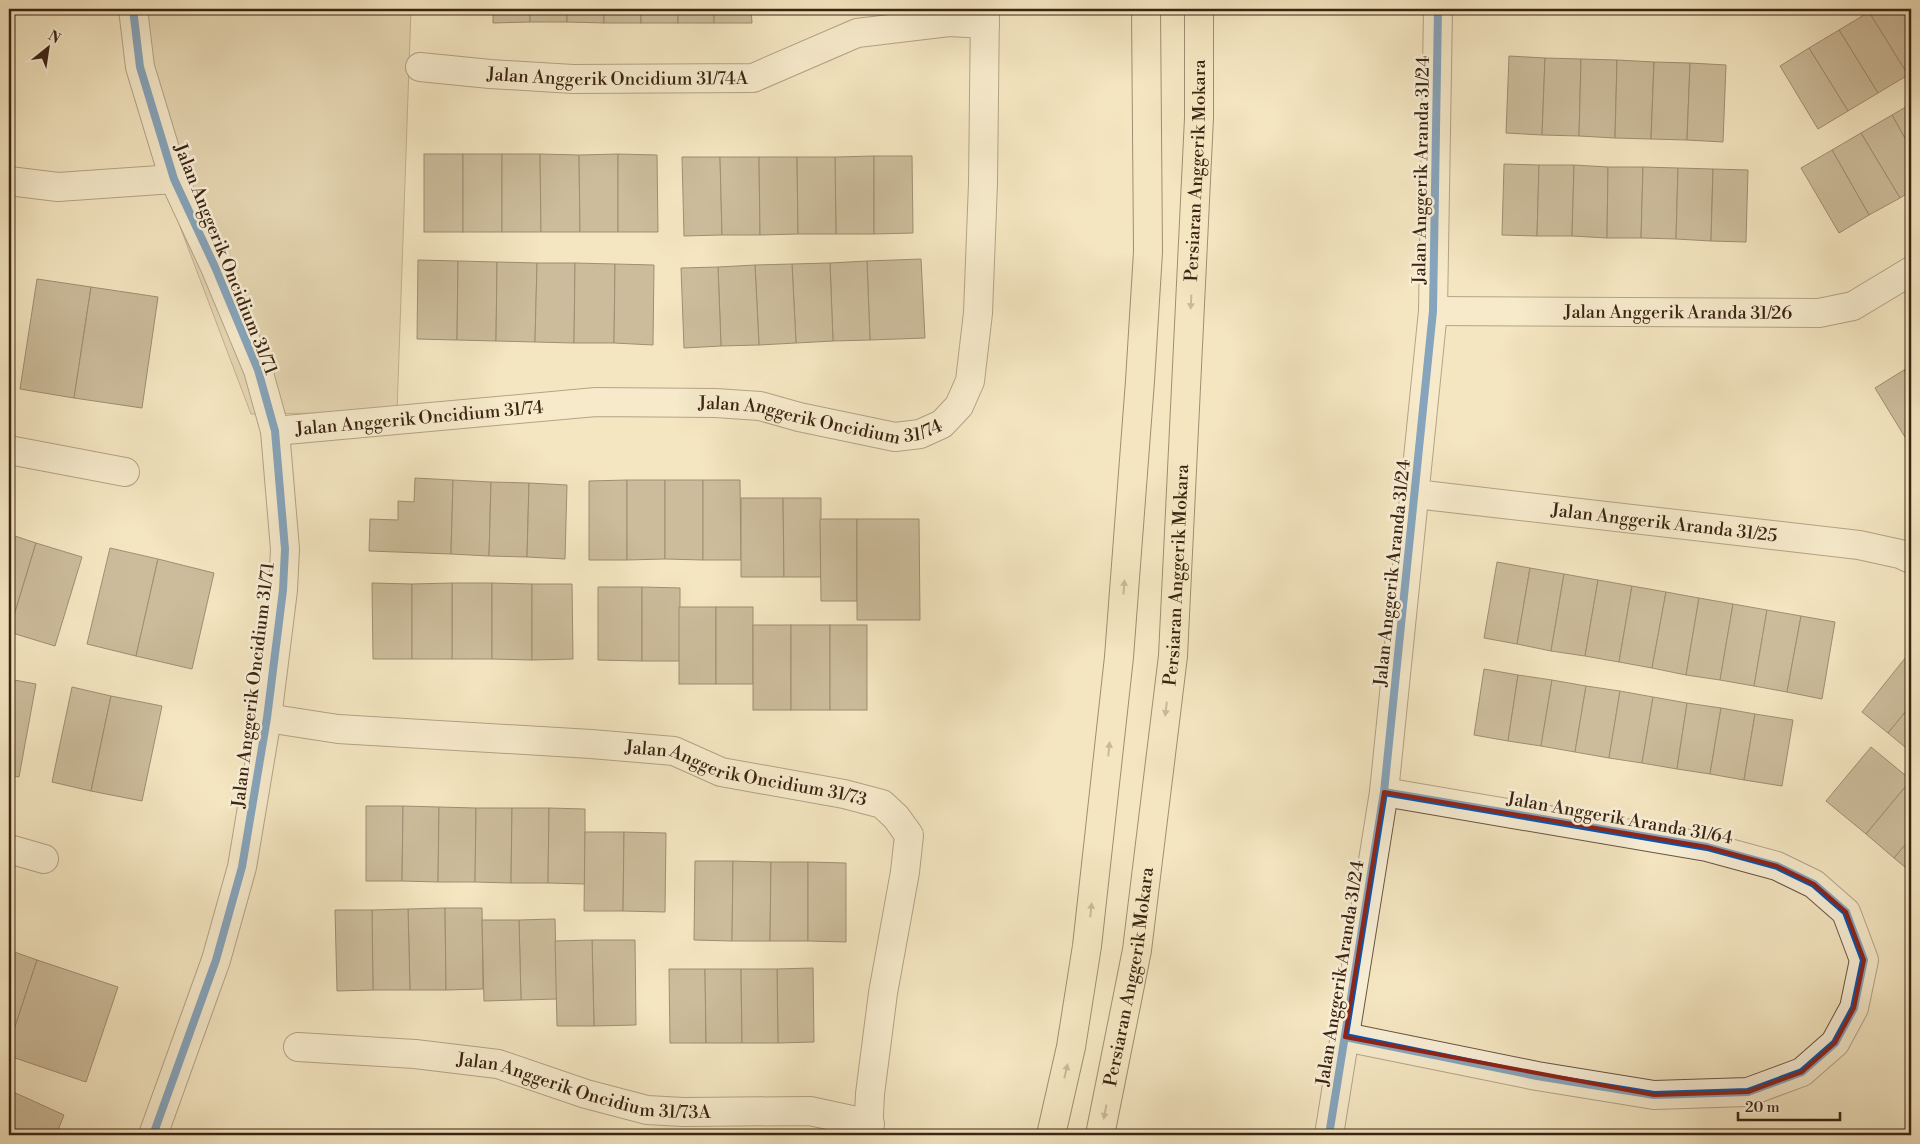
<svg xmlns="http://www.w3.org/2000/svg" width="1920" height="1144" font-family="'Libre Bodoni',serif">
<style>
.green{fill:#d5c5a3;stroke:#88745b}
.building{fill:#9b896d;stroke:#3b2413}
.lines{fill:none;stroke-linecap:round;stroke-linejoin:round}
.minor-casing{stroke:#69543e;stroke-width:30}
.major-casing{stroke:#3b2413;stroke-width:30}
.minor{stroke:#f8efd7;stroke-width:28}
.major{stroke:#f4e6c1;stroke-width:28}
.cycleway-casing{stroke:#f8efd7;stroke-width:11}
.cycleway{stroke:#0057b8;stroke-width:8}
.oneway{fill:#98856a}
.marked{fill:none;stroke:#8f2418;stroke-width:4;stroke-linejoin:round}
.labels{text-anchor:middle;stroke-width:5;stroke-linejoin:round;paint-order:stroke}
.street-label{font-size:18px;fill:#3b2413;stroke:#f8efd7}
</style>
<rect width="100%" height="100%" fill="#f4e6c1"/>
<filter id="stains"><feTurbulence type="fractalNoise" baseFrequency=".004" numOctaves="4"/><feColorMatrix values="0 0 0 0 .2 0 0 0 0 .09 0 0 0 0 .02 0 0 0 .5 -.17"/></filter>
<radialGradient id="worn" r=".72"><stop offset=".6" stop-color="#630" stop-opacity="0"/><stop offset="1" stop-color="#630" stop-opacity=".3"/></radialGradient>
<!-- green -->
<path class="green" d="M143 9H411L397 412 251 414 179 224Z"/>
<!-- building -->
<g class="building">
<path d="M493 9H530V22L493 23Z"/>
<rect x="530" y="9" width="37" height="13"/>
<path d="M567 9H604V23L567 22Z"/>
<rect x="604" y="9" width="37" height="14"/>
<rect x="641" y="9" width="37" height="14"/>
<rect x="678" y="9" width="36" height="14"/>
<path d="M714 9H751L752 23H714Z"/>
<path d="M1874 9H1908L1911 14V73L1908 75 1869 12Z"/>
<path d="M1869 12 1908 75 1878 93 1839 30Z"/>
<path d="M1839 30 1878 93 1848 111 1809 48Z"/>
<path d="M1809 48 1848 111 1818 129 1780 66Z"/>
<path d="M1509 56 1545 58 1542 135 1506 133Z"/>
<path d="M1545 58 1581 59 1579 136 1542 135Z"/>
<path d="M1581 59 1617 60 1615 138 1579 136Z"/>
<path d="M1617 60 1654 62 1651 139 1615 138Z"/>
<path d="M1654 62 1690 63 1687 140 1651 139Z"/>
<path d="M1690 63 1726 65 1723 142 1687 140Z"/>
<path d="M1911 104V149L1892 115Z"/>
<path d="M1892 115 1911 149V191L1900 198 1861 133Z"/>
<path d="M1861 133 1900 198 1869 215 1832 150Z"/>
<path d="M1832 150 1869 215 1839 233 1801 168Z"/>
<rect x="424" y="154" width="39" height="78"/>
<rect x="463" y="154" width="39" height="78"/>
<path d="M502 154H540L541 232H502Z"/>
<path d="M540 154 579 155 580 232H541Z"/>
<path d="M618 154V232H580L579 155Z"/>
<path d="M618 154 657 155 658 232H618Z"/>
<path d="M874 156V234H836L835 157Z"/>
<path d="M874 156H912L913 233 874 234Z"/>
<path d="M682 157H720L722 235 684 236Z"/>
<path d="M720 157H759L760 235H722Z"/>
<path d="M759 157H797L798 234 760 235Z"/>
<path d="M797 157H835L836 234H798Z"/>
<path d="M1504 164 1539 165 1537 236 1502 235Z"/>
<path d="M1539 165H1574L1572 236H1537Z"/>
<path d="M1574 165 1608 167 1607 238 1572 236Z"/>
<path d="M1608 167H1643L1641 238H1607Z"/>
<path d="M1643 167 1678 168 1676 239 1641 238Z"/>
<path d="M1678 168 1713 169 1711 241 1676 239Z"/>
<path d="M1713 169 1748 170 1746 242 1711 241Z"/>
<path d="M921 259 925 338 870 340 867 261Z"/>
<path d="M418 260 458 261 457 340 417 339Z"/>
<path d="M458 261 497 262 496 341 457 340Z"/>
<path d="M867 261 870 340 833 341 830 263Z"/>
<path d="M497 262 537 263 535 342 496 341Z"/>
<path d="M537 263H575L574 343 535 342Z"/>
<path d="M575 263 615 264 614 343H574Z"/>
<path d="M830 263 833 341 796 343 792 264Z"/>
<path d="M615 264 654 265 653 345 614 343Z"/>
<path d="M792 264 796 343 759 345 755 265Z"/>
<path d="M755 265 759 345 721 346 718 267Z"/>
<path d="M718 267 721 346 684 348 681 268Z"/>
<path d="M37 279 91 287 74 398 20 389Z"/>
<path d="M91 287 158 297 142 408 74 398Z"/>
<path d="M1911 366V382L1904 370Z"/>
<path d="M1904 370 1911 382V447L1875 388Z"/>
<path d="M415 478 453 480 451 554 369 551 370 519 398 520V501L414 502Z"/>
<path d="M453 480 491 482 489 556 451 554Z"/>
<path d="M627 480V560H589V481Z"/>
<path d="M627 480H665V559L627 560Z"/>
<path d="M665 480H703V560L665 559Z"/>
<path d="M703 480H740L741 560H703Z"/>
<path d="M491 482 529 483 527 557 489 556Z"/>
<path d="M529 483 567 485 565 559 527 557Z"/>
<path d="M741 498H783L784 577H741Z"/>
<path d="M783 498H821V577H784Z"/>
<path d="M820 519H857V601H821Z"/>
<path d="M857 519H919L920 620H857Z"/>
<path d="M9 534 36 543 9 632Z"/>
<path d="M36 543 82 557 55 646 9 632Z"/>
<path d="M110 548 158 559 136 656 87 644Z"/>
<path d="M158 559 214 573 192 669 136 656Z"/>
<path d="M1497 562 1530 568 1517 644 1484 638Z"/>
<path d="M1530 568 1564 574 1551 651 1517 644Z"/>
<path d="M1564 574 1598 580 1585 656 1551 651Z"/>
<path d="M1598 580 1632 586 1619 662 1585 656Z"/>
<path d="M372 583 412 584V659H373Z"/>
<rect x="452" y="583" width="40" height="76"/>
<path d="M452 583V659H412V584Z"/>
<path d="M492 583 532 584V660L492 659Z"/>
<path d="M532 584H572L573 659 532 660Z"/>
<path d="M1632 586 1666 592 1652 668 1619 662Z"/>
<path d="M598 587H642V661L598 660Z"/>
<path d="M642 587 680 588V661H642Z"/>
<path d="M1666 592 1699 598 1686 675 1652 668Z"/>
<path d="M1699 598 1733 604 1720 680 1686 675Z"/>
<path d="M1733 604 1767 610 1754 686 1720 680Z"/>
<rect x="679" y="607" width="37" height="77"/>
<rect x="716" y="607" width="37" height="77"/>
<path d="M1767 610 1801 616 1787 692 1754 686Z"/>
<path d="M1801 616 1835 622 1822 699 1787 692Z"/>
<rect x="753" y="625" width="38" height="85"/>
<rect x="791" y="625" width="39" height="85"/>
<rect x="830" y="625" width="37" height="85"/>
<path d="M1910 652 1911 705 1888 733 1862 712Z"/>
<path d="M1484 669 1518 675 1508 741 1474 735Z"/>
<path d="M1518 675 1552 680 1541 746 1508 741Z"/>
<path d="M9 679 36 684 19 777 9 775Z"/>
<path d="M1552 680 1586 686 1575 752 1541 746Z"/>
<path d="M1586 686 1620 691 1609 758 1575 752Z"/>
<path d="M72 687 111 696 91 791 52 782Z"/>
<path d="M1620 691 1653 697 1642 763 1609 758Z"/>
<path d="M111 696 162 706 142 801 91 791Z"/>
<path d="M1653 697 1687 703 1677 769 1642 763Z"/>
<path d="M1687 703 1721 708 1710 774 1677 769Z"/>
<path d="M1911 705V752L1888 733Z"/>
<path d="M1721 708 1755 714 1744 780 1710 774Z"/>
<path d="M1755 714 1793 720 1782 786 1744 780Z"/>
<path d="M1871 747 1911 780 1866 834 1826 801Z"/>
<path d="M1911 780V838L1894 858 1866 834Z"/>
<path d="M366 806H403L402 881H366Z"/>
<path d="M403 806 439 807 438 882 402 881Z"/>
<path d="M439 807 476 808 475 882H438Z"/>
<path d="M476 808H512L511 883 475 882Z"/>
<path d="M512 808H549L548 883H511Z"/>
<path d="M549 808 585 809V884L548 883Z"/>
<path d="M585 832H624L623 911H584Z"/>
<path d="M624 832 666 833 665 912 623 911Z"/>
<path d="M1911 838V872L1894 858Z"/>
<path d="M695 861H733L732 941 694 940Z"/>
<path d="M733 861 771 862 770 941H732Z"/>
<path d="M771 862H808V941H770Z"/>
<path d="M808 862 846 863V942L808 941Z"/>
<path d="M445 908 446 990H410L408 909Z"/>
<path d="M445 908H482L483 989 446 990Z"/>
<path d="M408 909 410 990H373L372 910Z"/>
<path d="M335 910H372L373 990 337 991Z"/>
<path d="M555 919 557 999 521 1000 519 920Z"/>
<path d="M482 920H519L521 1000 484 1001Z"/>
<path d="M592 940H635L636 1025 594 1026Z"/>
<path d="M592 940 594 1026H557L555 941Z"/>
<path d="M9 950 37 960 9 1045Z"/>
<path d="M37 960 118 987 86 1082 9 1056V1045Z"/>
<path d="M813 968 814 1042 778 1043 777 969Z"/>
<path d="M669 969H705L706 1043H670Z"/>
<path d="M705 969H741L742 1043H706Z"/>
<path d="M741 969H777L778 1043H742Z"/>
<path d="M9 1090 64 1115 56 1135H9Z"/>
</g>
<g class="lines">
<!-- minor casing -->
<g class="minor-casing">
<g id="minor">
<path d="M133 9 140 67 174 179 215 267 258 370 275 431 285 549 283 590 267 718 242 867 216 960 153 1135"/>
<path id="s1" d="M420 67 490 74 573 79 753 78 857 33 949 22 985 24"/>
<path d="M9 181 58 187 174 179"/>
<path id="s2" d="M1433 311 1819 313 1853 306 1911 271"/>
<path id="s3" d="M275 431 596 402 715 403 760 406 799 417 895 437 920 434 942 424 959 406 970 381 978 313 983 183 985 9"/>
<path d="M9 450 125 472"/>
<path id="s4" d="M1415 494 1859 545 1900 554 1911 559"/>
<path id="s5" d="M267 718 338 729 591 744 674 751 721 772 844 794 882 804 896 817 909 835 905 872 883 993 870 1094 868 1135"/>
<path d="M9 849 44 859"/>
<path d="M1345 1037 1537 1076 1654 1095 1748 1092 1802 1072 1835 1043 1854 1008 1864 960 1846 912 1814 884 1777 866 1707 847 1384 792"/>
<path id="s6" d="M298 1047 415 1054 498 1064 586 1094 647 1110 683 1112 810 1111 870 1124"/>
<path d="M1329 1135 1384 792 1433 311 1438 9"/>
</g>
</g>
<!-- major casing -->
<g class="major-casing">
<g id="major">
<path d="M1051 1135 1071 1047 1087 946 1119 657 1140 381 1148 252 1146 9"/>
<path id="s7" d="M1100 1135 1137 950 1173 656 1199 118V9"/>
</g>
</g>
<!-- minor -->
<use href="#minor" class="minor"/>
<!-- major -->
<use href="#major" class="major"/>
<!-- cycleway casing -->
<g class="cycleway-casing">
<g id="cycleway">
<path d="M133 9 140 67 174 179 215 267 258 370 275 431 285 549 283 590 267 718 242 867 216 960 153 1135"/>
<path d="M1345 1037 1537 1076 1654 1095 1748 1092 1802 1072 1835 1043 1854 1008 1864 960 1846 912 1814 884 1777 866 1707 847 1384 792"/>
<path d="M1329 1135 1384 792 1433 311 1438 9"/>
</g>
</g>
<!-- cycleway -->
<use href="#cycleway" class="cycleway"/>
</g>
<!-- one-way arrows -->
<defs><path id="oneway-solid" d="M-6-.8H1V-3.2L6.5 0L1 3.2V.8H-6Z" transform="scale(1.25)"/></defs>
<g class="oneway">
<use href="#oneway-solid" transform="translate(1191 302) rotate(93)"/>
<use href="#oneway-solid" transform="translate(1124 587) rotate(-86)"/>
<use href="#oneway-solid" transform="translate(1166 709) rotate(97)"/>
<use href="#oneway-solid" transform="translate(1109 749) rotate(-84)"/>
<use href="#oneway-solid" transform="translate(1091 910) rotate(-84)"/>
<use href="#oneway-solid" transform="translate(1066 1071) rotate(-77)"/>
<use href="#oneway-solid" transform="translate(1105 1112) rotate(101)"/>
</g>
<!-- marked area -->
<path d="M0 0H1920V1144H0ZM1384 792 1707 847 1777 866 1814 884 1846 912 1864 960 1854 1008 1835 1043 1802 1072 1748 1092 1654 1095 1345 1037Z" fill="#f4e6c1" fill-opacity=".55" fill-rule="evenodd"/>
<path class="marked" d="M1384 792 1707 847 1777 866 1814 884 1846 912 1864 960 1854 1008 1835 1043 1802 1072 1748 1092 1654 1095 1345 1037Z"/>
<g class="labels">
<!-- street labels -->
<g class="street-label">
<text dy="6" stroke="none"><textPath href="#s1" startOffset="198">Jalan Anggerik Oncidium 31/74A</textPath></text>
<text dy="6" stroke="none"><textPath href="#s7" startOffset="971">Persiaran Anggerik Mokara</textPath></text>
<text transform="translate(1421 170) rotate(-89)" y="6">Jalan Anggerik Aranda 31/24</text>
<text transform="translate(226 259) rotate(68)" y="6">Jalan Anggerik Oncidium 31/71</text>
<text dy="6" stroke="none"><textPath href="#s2" startOffset="245">Jalan Anggerik Aranda 31/26</textPath></text>
<text dy="6" stroke="none"><textPath href="#s3" startOffset="549">Jalan Anggerik Oncidium 31/74</textPath></text>
<text dy="6" stroke="none"><textPath href="#s3" startOffset="145">Jalan Anggerik Oncidium 31/74</textPath></text>
<text dy="6" stroke="none"><textPath href="#s4" startOffset="251">Jalan Anggerik Aranda 31/25</textPath></text>
<text transform="translate(1392 573) rotate(-84)" y="6">Jalan Anggerik Aranda 31/24</text>
<text dy="6" stroke="none"><textPath href="#s7" startOffset="566">Persiaran Anggerik Mokara</textPath></text>
<text transform="translate(253 685) rotate(-83)" y="6">Jalan Anggerik Oncidium 31/71</text>
<text dy="6" stroke="none"><textPath href="#s5" startOffset="484">Jalan Anggerik Oncidium 31/73</textPath></text>
<text transform="translate(1620 818) rotate(10)" y="6">Jalan Anggerik Aranda 31/64</text>
<text transform="translate(1340 973) rotate(-81)" y="6">Jalan Anggerik Aranda 31/24</text>
<text dy="6" stroke="none"><textPath href="#s7" startOffset="161">Persiaran Anggerik Mokara</textPath></text>
<text dy="6" stroke="none"><textPath href="#s6" startOffset="290">Jalan Anggerik Oncidium 31/73A</textPath></text>
</g>
</g>
<!-- margin -->
<rect width="1920" height="1144" fill="none" stroke="#f4e6c1" stroke-width="30"/>
<rect x="10" y="10" width="1900" height="1124" fill="none" stroke="#3b2413" stroke-width="2.5"/>
<rect x="15" y="15" width="1890" height="1114" fill="none" stroke="#3b2413"/>
<!-- north arrow -->
<g transform="translate(48 48) rotate(30)" stroke="#f8efd7" stroke-width="4" paint-order="stroke">
<path d="M0-4L9 19L0 12L-9 19Z" fill="#3b2413"/>
<text y="-8" font-size="14" font-weight="bold" text-anchor="middle" fill="#3b2413">N</text>
</g>
<!-- scale -->
<path d="M1738 1112v8h102v-8" fill="none" stroke="#3b2413" stroke-width="2.5"/>
<text x="1745" y="1112" font-size="15" fill="#3b2413" stroke="#f8efd7" stroke-width="4" paint-order="stroke">20 m</text>
<rect width="100%" height="100%" filter="url(#stains)"/>
<rect width="100%" height="100%" fill="url(#worn)"/>
</svg>
